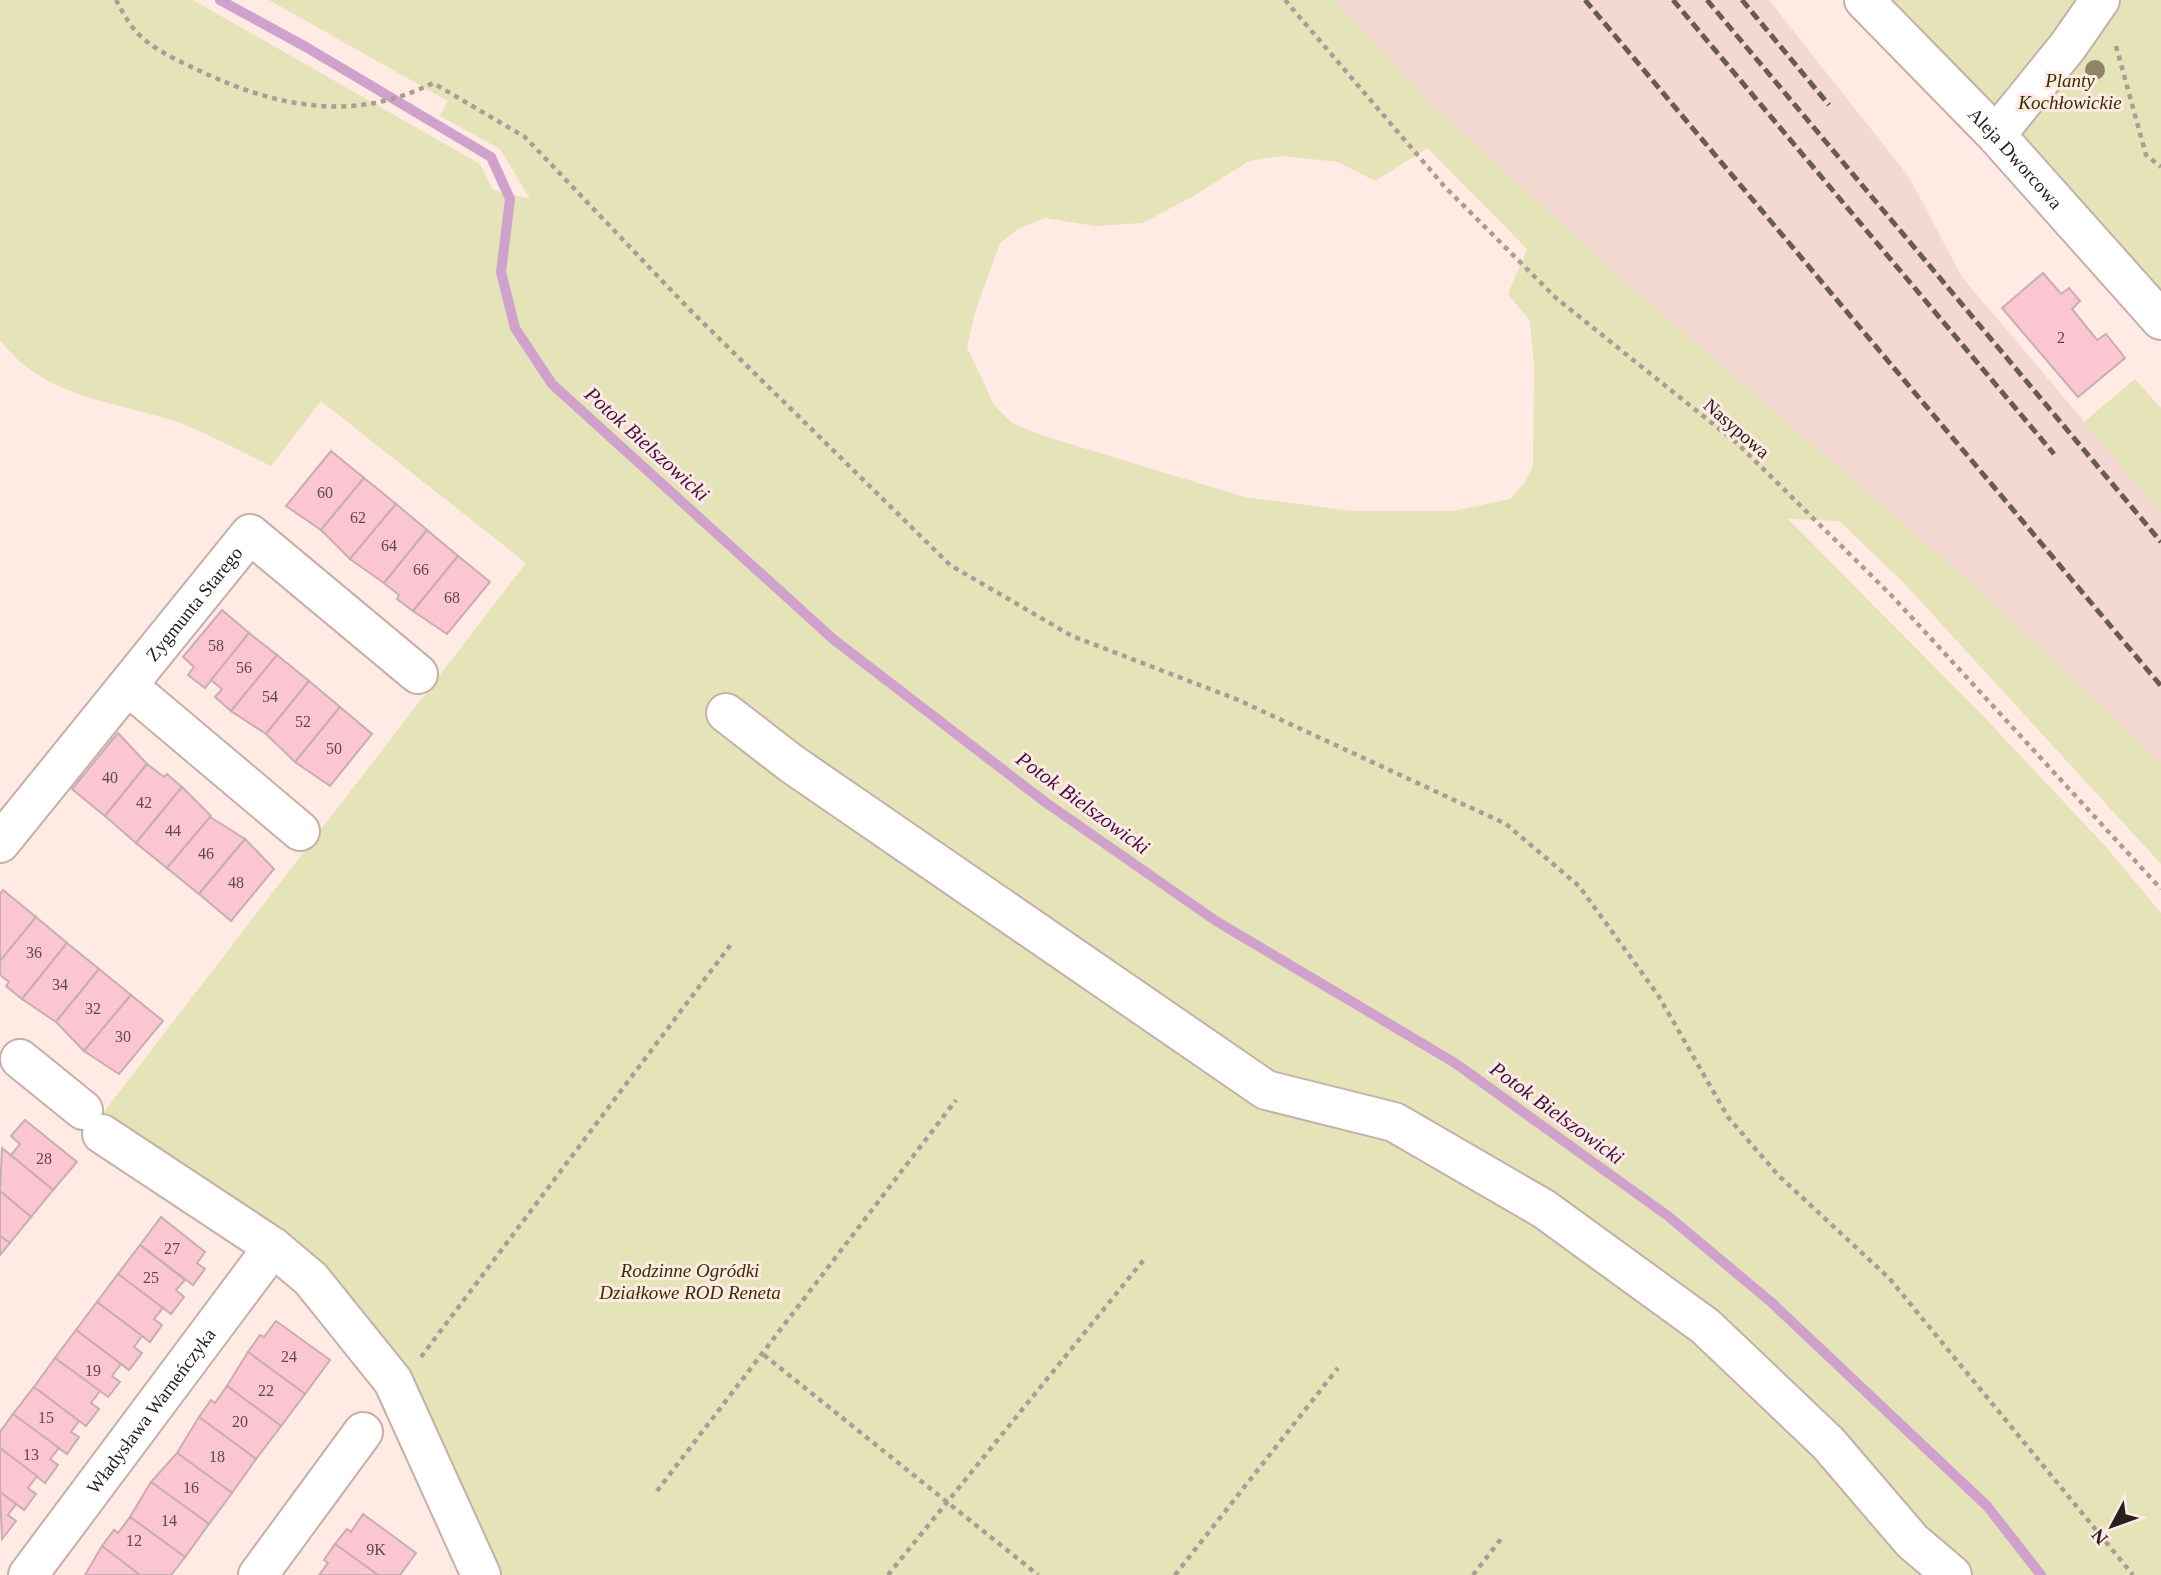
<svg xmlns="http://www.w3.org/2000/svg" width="2161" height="1575" font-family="'Times New Roman',serif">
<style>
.built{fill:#f4d9d2}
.green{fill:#e5e3b8;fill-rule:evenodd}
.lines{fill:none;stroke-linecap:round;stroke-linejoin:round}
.stream{stroke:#cfa1cc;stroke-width:10}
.building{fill:#fbc6d2;stroke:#c7aeb3;stroke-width:2}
.minor-casing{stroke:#c7afa8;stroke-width:42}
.path{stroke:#ac9c97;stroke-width:4.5;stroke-dasharray:5 5;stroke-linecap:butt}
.minor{stroke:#fff;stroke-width:38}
.rail{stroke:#675a57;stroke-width:5;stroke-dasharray:10 5;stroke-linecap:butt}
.tree{fill:#908467}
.labels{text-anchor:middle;stroke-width:6;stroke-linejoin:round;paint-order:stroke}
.number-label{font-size:16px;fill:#5e4a4a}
.park-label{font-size:19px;font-style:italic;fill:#353100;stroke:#ffeae4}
.street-label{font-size:19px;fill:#29201d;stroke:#ffeae4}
.water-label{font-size:21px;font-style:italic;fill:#450e44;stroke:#ffeae4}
</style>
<rect width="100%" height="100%" fill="#ffeae4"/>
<!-- built -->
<path class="built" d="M1335 0H1769L1909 177 1962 277 2161 512V763L1976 587 1623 280 1427 100Z"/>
<!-- green -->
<g class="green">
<path d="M0 0H193L480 164 493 190 530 199 500 149 440 116 448 101 269 0H1335L1427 100 1623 280 1976 587 2161 763V864L1903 582 1839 521 1788 519 1986 719 2106 847 2161 913V1575H500L465 1505 424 1405 400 1358 327 1274 100 1117 526 563 321 401 271 466C242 452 213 436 183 424 116 400 47 401 0 340ZM1427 148 1527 249 1508 294 1530 321 1534 366 1533 467 1523 485 1510 499 1454 511H1352L1244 497 1044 436 1012 423 994 405 967 347 975 312 1000 243 1019 228 1045 218 1095 226 1142 223 1192 197 1249 161 1283 156 1338 162 1375 181Z"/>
<path d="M1864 0H2161V326Z"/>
<path d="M2135 379 2161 408V512L2084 422Z"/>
</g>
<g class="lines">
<!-- stream -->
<path class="stream" d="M220 0 306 47 491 157 510 199 501 272 515 328 552 384 833 639 1045 802 1216 921 1455 1063 1668 1216 1771 1302 1987 1506 2041 1575"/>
</g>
<!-- building -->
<g class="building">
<path d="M2043 273 2061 294 2069 288 2080 301 2072 309 2097 340 2106 334 2125 358 2078 397 2002 308Z"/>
<path d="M331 451 364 478 321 530 286 506Z"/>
<path d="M364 478 396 504 350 559 321 530Z"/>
<path d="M396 504 427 530 384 583 350 559Z"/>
<path d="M427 530 458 556 413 611 397 599 399 595 384 583Z"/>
<path d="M458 556 490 582 447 634 413 611Z"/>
<path d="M222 610 249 633 205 688 188 675 194 667 183 657Z"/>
<path d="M249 633 277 655 231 711 215 697 222 689 211 680Z"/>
<path d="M277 655 309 681 266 734 231 711Z"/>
<path d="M309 681 340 707 295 762 266 734Z"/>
<path d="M340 707 372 734 330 786 295 762Z"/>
<path d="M118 733 147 764 105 816 72 789Z"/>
<path d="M147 764 164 777 167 774 182 787 136 843 105 816Z"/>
<path d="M182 787 211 816 167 868 136 843Z"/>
<path d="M210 817 245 839 199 894 167 868Z"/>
<path d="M245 839 274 869 231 921 199 894Z"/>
<path d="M3 890 36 917 0 961V894Z"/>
<path d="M36 917 67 943 22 999 6 986 9 982 0 975V961Z"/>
<path d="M67 943 99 969 56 1022 22 999Z"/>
<path d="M99 969 131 995 84 1051 56 1022Z"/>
<path d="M131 995 163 1021 119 1074 84 1051Z"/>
<path d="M25 1120 77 1162 53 1190 11 1155 20 1144 11 1136Z"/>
<path d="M2 1148 53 1190 31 1217 0 1191Z"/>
<path d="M0 1191 31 1217 10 1243 0 1236Z"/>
<path d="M161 1217 205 1252 197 1263 205 1269 193 1285 140 1245Z"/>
<path d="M0 1236 10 1243 0 1255Z"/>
<path d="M140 1245 185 1280 176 1290 184 1297 171 1314 118 1274Z"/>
<path d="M118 1274 163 1308 154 1319 162 1325 150 1342 97 1302Z"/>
<path d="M97 1302 142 1336 134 1347 142 1353 129 1370 76 1330Z"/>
<path d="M276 1321 330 1360 305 1394 248 1352 260 1335 264 1337Z"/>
<path d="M76 1330 121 1364 112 1376 120 1382 108 1397 55 1358Z"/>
<path d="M248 1352 305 1394 281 1426 227 1386Z"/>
<path d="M55 1358 100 1391 91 1403 99 1409 86 1426 34 1387Z"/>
<path d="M227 1386 281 1426 256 1459 199 1417 211 1400 215 1403Z"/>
<path d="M34 1387 79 1421 71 1432 79 1437 67 1454 13 1414Z"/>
<path d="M13 1414 59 1448 50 1459 58 1465 45 1483 0 1448V1432Z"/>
<path d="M199 1417 256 1459 232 1493 177 1453Z"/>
<path d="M0 1448 37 1476 28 1488 36 1494 24 1510 0 1492Z"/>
<path d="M177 1453 232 1493 209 1524 151 1482Z"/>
<path d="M151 1482 209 1524 185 1557 130 1517Z"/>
<path d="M0 1492 16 1504 8 1515 16 1521 2 1539Z"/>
<path d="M363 1514 416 1553 400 1575H378L335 1544 347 1529 351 1532Z"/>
<path d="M130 1517 185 1557 171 1575H140L102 1546 114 1530 118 1533Z"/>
<path d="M335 1544 378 1575H319L328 1563 324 1560Z"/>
<path d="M102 1546 140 1575H85Z"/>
</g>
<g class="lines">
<!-- minor casing -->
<g class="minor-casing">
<g id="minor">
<path id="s1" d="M1864 0 1996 135 2161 320"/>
<path d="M1996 135 2068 46 2100 0"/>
<path d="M128 686 300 831"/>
<path d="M726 713 792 764 1266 1090 1394 1122 1544 1209 1705 1326 1828 1443 1912 1541 1952 1575"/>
<path id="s2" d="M0 843 250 534 418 674"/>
<path d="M20 1059 83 1110"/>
<path d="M102 1134 273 1247 311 1279 393 1381 481 1575"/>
<path id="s3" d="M28 1575 273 1247"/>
<path d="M258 1575 363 1432"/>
</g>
</g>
<!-- path -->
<g class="path">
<path d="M116 0C121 9 126 19 133 28 149 48 177 60 200 71 276 107 354 123 433 83L525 137 689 309 950 565 1072 636 1236 699 1506 824 1579 886 1658 995 1728 1117 1778 1175 1889 1278 2133 1575"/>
<path d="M1285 0 1444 186 1556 298 1738 444 1892 596 2161 889"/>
<path d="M2116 46 2146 155 2161 167"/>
<path d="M764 1355 1038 1575"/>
<path d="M421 1357 732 943"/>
<path d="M657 1491 956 1100"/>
<path d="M888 1575 1146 1257"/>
<path d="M1175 1575 1338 1368"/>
<path d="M1473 1575 1501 1539"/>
</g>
<!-- minor -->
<use href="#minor" class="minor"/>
<!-- rail -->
<g class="rail">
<path d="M1585 0 2161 686"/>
<path d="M1673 0 2054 454"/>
<path d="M1707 0 2161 542"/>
<path d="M1742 0 1829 105"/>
</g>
</g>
<!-- trees -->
<circle class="tree" cx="2095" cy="70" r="10"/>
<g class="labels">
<!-- number labels -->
<g class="number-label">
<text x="2061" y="343">2</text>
<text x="325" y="498">60</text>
<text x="358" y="523">62</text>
<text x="389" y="551">64</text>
<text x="421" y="575">66</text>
<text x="452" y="603">68</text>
<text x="216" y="651">58</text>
<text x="244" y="673">56</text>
<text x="270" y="702">54</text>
<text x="303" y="727">52</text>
<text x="334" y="754">50</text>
<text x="110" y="783">40</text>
<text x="144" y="808">42</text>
<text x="173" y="836">44</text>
<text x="206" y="859">46</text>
<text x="236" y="888">48</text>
<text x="34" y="958">36</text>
<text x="60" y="990">34</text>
<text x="93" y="1014">32</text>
<text x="123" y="1042">30</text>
<text x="44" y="1164">28</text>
<text x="172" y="1254">27</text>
<text x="151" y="1283">25</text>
<text x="289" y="1362">24</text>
<text x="93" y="1376">19</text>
<text x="266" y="1396">22</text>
<text x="46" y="1423">15</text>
<text x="240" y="1427">20</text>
<text x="31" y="1460">13</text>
<text x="217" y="1462">18</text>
<text x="191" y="1493">16</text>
<text x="169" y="1526">14</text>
<text x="134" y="1546">12</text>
<text x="376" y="1555">9K</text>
</g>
<!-- park labels -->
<g class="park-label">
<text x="2070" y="87">Planty<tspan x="2070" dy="22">Kochłowickie</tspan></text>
<text x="690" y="1277">Rodzinne Ogródki<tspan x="690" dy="22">Działkowe ROD Reneta</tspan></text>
</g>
<!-- street labels -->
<g class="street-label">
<text dy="7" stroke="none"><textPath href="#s1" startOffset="219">Aleja Dworcowa</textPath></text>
<text transform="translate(1737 428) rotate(41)" y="7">Nasypowa</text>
<text dy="7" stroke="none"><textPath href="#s2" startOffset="308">Zygmunta Starego</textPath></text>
<text dy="7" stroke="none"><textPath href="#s3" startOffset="205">Władysława Warneńczyka</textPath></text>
</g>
<!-- water labels -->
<g class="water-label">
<text transform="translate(647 444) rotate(42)" y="7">Potok Bielszowicki</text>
<text transform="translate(1083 803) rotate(36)" y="7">Potok Bielszowicki</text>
<text transform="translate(1557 1113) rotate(36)" y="7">Potok Bielszowicki</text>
</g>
</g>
<!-- north arrow -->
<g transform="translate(2112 1526) rotate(229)" stroke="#ffeae4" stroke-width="5" paint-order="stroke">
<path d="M0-5L12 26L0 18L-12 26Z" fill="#29201d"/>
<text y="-10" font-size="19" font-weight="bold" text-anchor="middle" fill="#29201d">N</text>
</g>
</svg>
